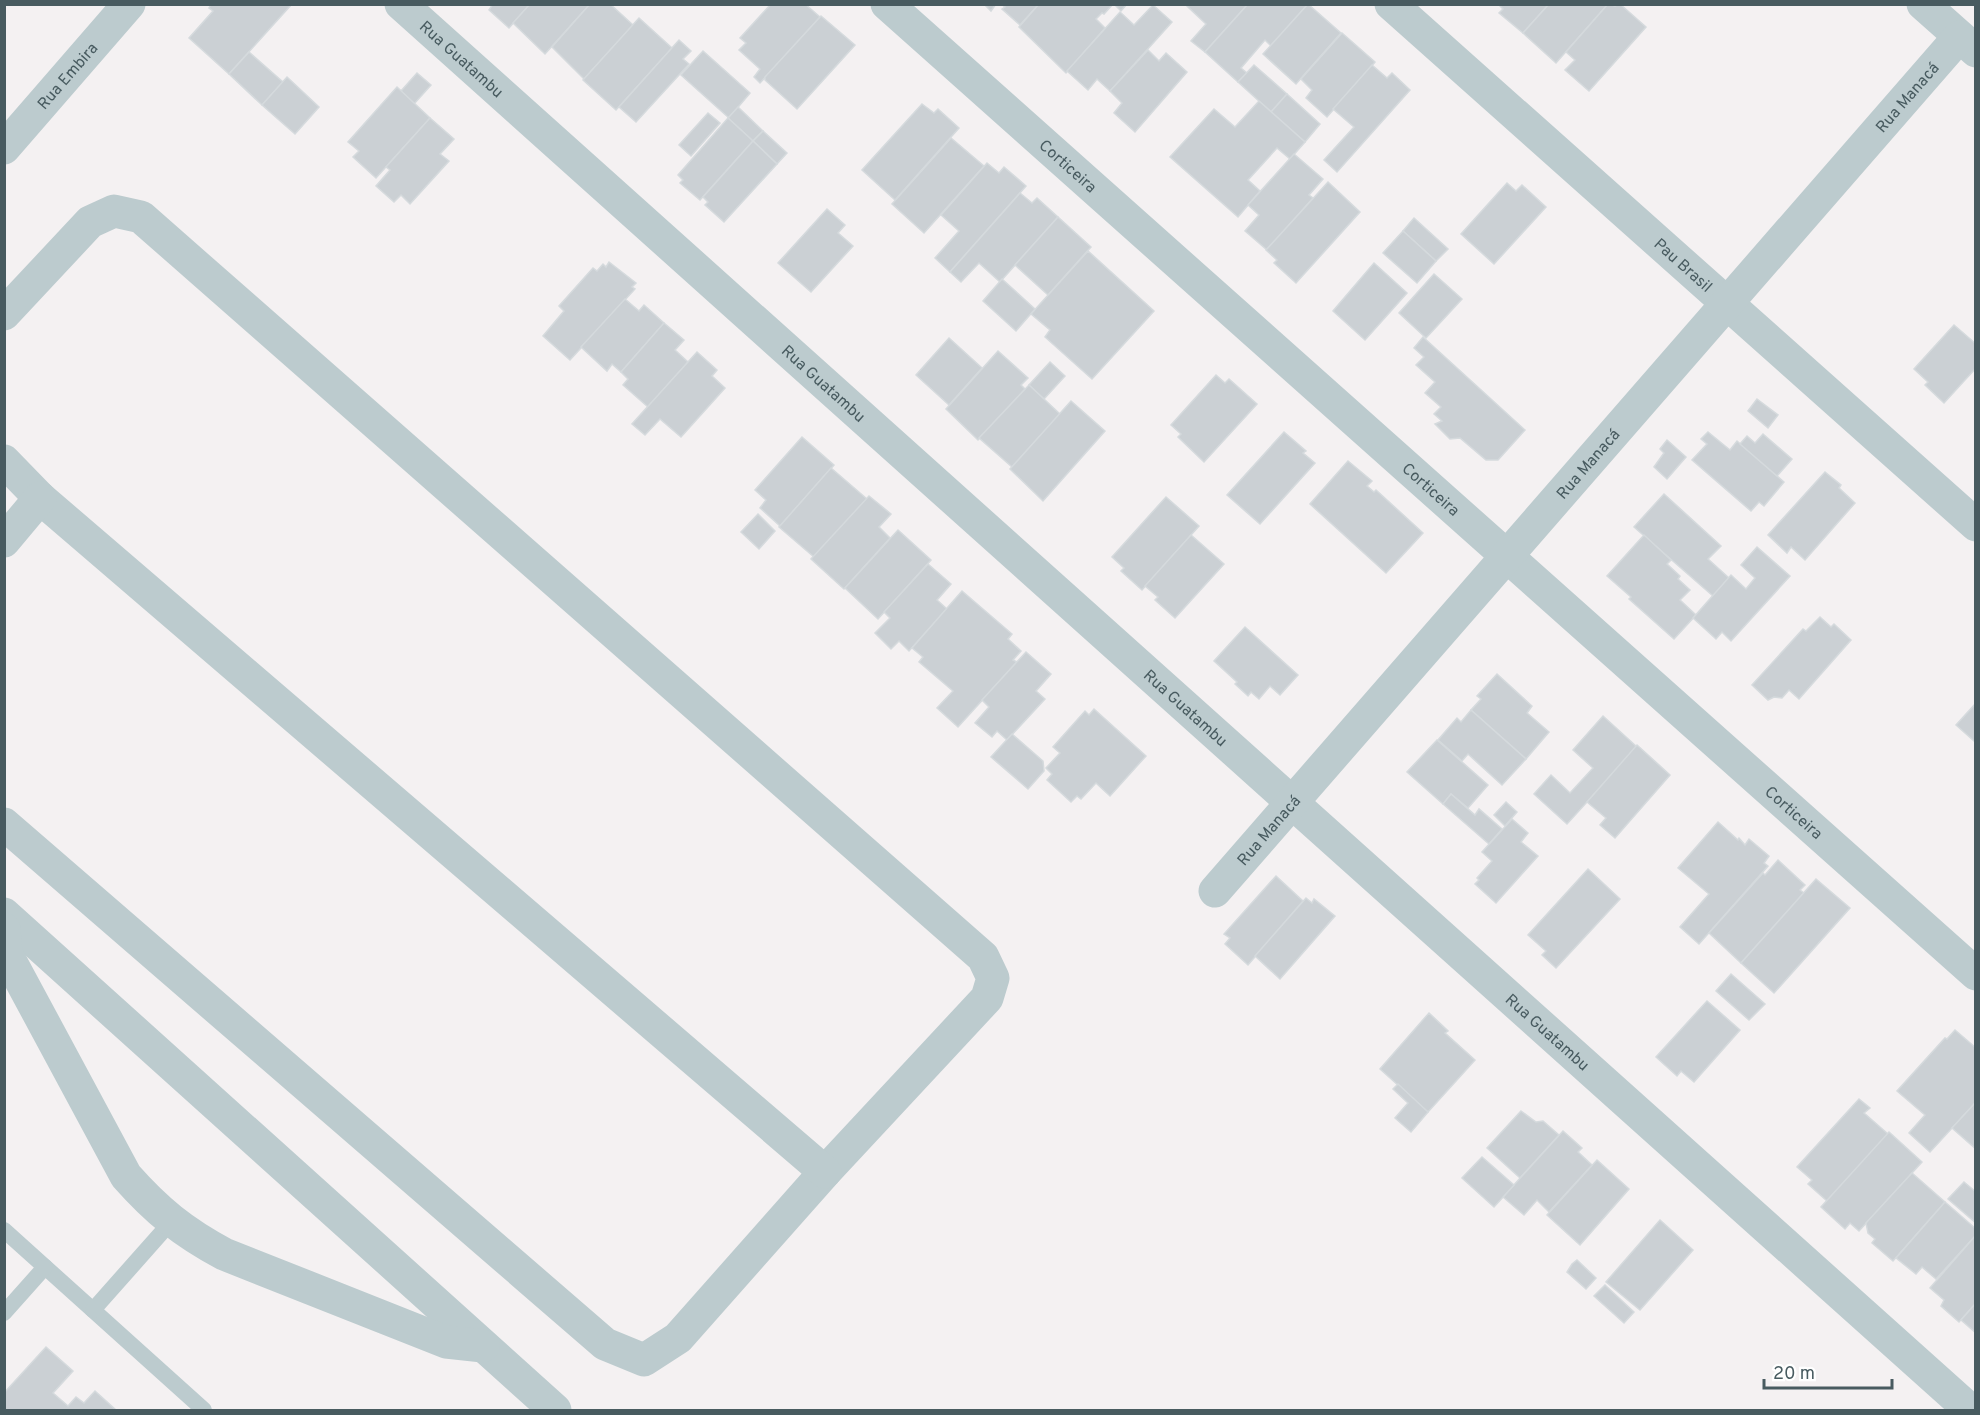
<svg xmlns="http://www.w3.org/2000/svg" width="1980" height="1415" font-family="Overpass,sans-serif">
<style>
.building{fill:#cbd0d4;stroke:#d5dadd;stroke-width:1.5}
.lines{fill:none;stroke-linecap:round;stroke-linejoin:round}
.service{stroke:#bccbce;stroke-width:16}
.minor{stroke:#bccbce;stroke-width:33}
.labels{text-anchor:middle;stroke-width:5;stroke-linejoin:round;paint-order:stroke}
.street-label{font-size:16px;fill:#485b60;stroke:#fff}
</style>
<rect width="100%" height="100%" fill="#f4f1f2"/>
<!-- building -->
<g class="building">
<path d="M211 4H292L229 74 189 38 213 11 209 8Z"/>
<path d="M493 4H530L509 28 489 10Z"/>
<path d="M530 4H590L545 54 513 23Z"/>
<path d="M590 4H610L633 25 584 79 552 47Z"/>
<path d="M771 4H805L820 17 760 83 754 77 760 69 739 50 746 43 740 38Z"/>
<path d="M984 4H996L991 11Z"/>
<path d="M1001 4H1039L1020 25 1002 9 1005 7Z"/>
<path d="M1039 4H1113L1104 14 1102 13 1096 19 1105 28 1066 73 1019 27Z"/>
<path d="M1118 4H1127L1121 11 1116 6Z"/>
<path d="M1188 4H1248L1205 52 1191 41 1206 24 1187 6Z"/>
<path d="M1248 4H1308L1271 46 1265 40 1241 68 1247 73 1238 82 1205 52Z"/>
<path d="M1308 4 1341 33 1296 84 1263 54Z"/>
<path d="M1498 4H1549L1523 33 1499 13 1503 9Z"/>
<path d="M1549 4H1608L1556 63 1523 33Z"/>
<path d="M1608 4 1615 6 1620 4 1646 27 1589 91 1565 70 1575 60 1566 52Z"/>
<path d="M1153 5 1172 22 1110 91 1097 79 1088 90 1067 71 1120 12 1134 25Z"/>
<path d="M821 16 855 45 797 109 765 80V77Z"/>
<path d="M639 18 672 48 616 110 583 80Z"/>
<path d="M1342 33 1375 62 1327 117 1306 98 1312 90 1301 79Z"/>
<path d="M679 40 691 51 683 59 689 64 636 122 619 107Z"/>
<path d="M1148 50 1159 61 1166 53 1187 72 1135 132 1114 113 1122 103 1110 91Z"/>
<path d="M703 51 750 93 729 118 681 75Z"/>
<path d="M249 52 283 82 262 105 229 74Z"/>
<path d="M1254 65 1287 94 1271 112 1238 82Z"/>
<path d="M1372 65 1387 78 1392 73 1410 90 1337 172 1324 160 1354 127 1333 109Z"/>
<path d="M417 73 431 85 414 104 401 91Z"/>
<path d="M287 77 319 107 295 134 262 105Z"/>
<path d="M397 87 430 118 376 178 353 157 359 151 348 142Z"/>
<path d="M1287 94 1320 124 1305 142 1271 112Z"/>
<path d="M1259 101 1305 142 1290 159 1277 148 1248 180 1260 191 1238 217 1170 157 1214 109 1235 127Z"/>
<path d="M922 104 934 113 938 109 959 128 895 200 862 170Z"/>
<path d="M738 107 763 131 753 141 728 118Z"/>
<path d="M708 113 720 123 691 156 679 145Z"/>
<path d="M430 118 454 139 440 154 449 161 410 204 401 195 394 202 376 186 390 170 386 167Z"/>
<path d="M728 118 753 141 700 200 680 183 683 180 678 175Z"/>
<path d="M763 131 787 153 777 164 753 141Z"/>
<path d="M951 138 984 166 924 233 892 204Z"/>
<path d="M753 141 777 164 724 222 705 205 708 202 703 197Z"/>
<path d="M1294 154 1323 179 1309 195 1313 198 1267 250 1245 231 1259 215 1248 205Z"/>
<path d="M987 163 999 173 1004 167 1026 186 950 272 935 258 959 231 941 215Z"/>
<path d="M1328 182 1360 212 1296 283 1274 263 1277 260 1266 250Z"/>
<path d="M1507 183 1516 191 1522 185 1546 207 1494 264 1461 234Z"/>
<path d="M1020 193 1032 203 1037 198 1058 217 1000 282 979 263 961 282 950 272Z"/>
<path d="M827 209 845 225 838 233 853 246 811 292 778 263Z"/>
<path d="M1058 217 1091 247 1048 295 1015 265Z"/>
<path d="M1414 218 1448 249 1436 261 1403 231Z"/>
<path d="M1403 231 1436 261 1417 283 1383 253Z"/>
<path d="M1088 251 1154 311 1092 379 1045 337 1050 330 1031 314Z"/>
<path d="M609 262 636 283 632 287 635 289 570 360 543 336 564 311 559 306 593 268 597 271 603 264 606 267Z"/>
<path d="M1374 263 1407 293 1365 340 1333 311Z"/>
<path d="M1434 274 1462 299 1426 338 1399 313Z"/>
<path d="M1002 279 1035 309 1016 331 983 301Z"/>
<path d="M625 299 639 311 644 305 664 323 621 372 612 364 607 371 581 347Z"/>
<path d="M664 323 684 340 675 350 688 362 648 407 623 385 628 379 621 372Z"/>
<path d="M1954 325 1976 344V368L1944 403 1925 385 1928 382 1914 369Z"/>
<path d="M1423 337 1525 430 1498 460H1486L1460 438 1450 439 1435 424 1442 421 1434 414 1441 407 1425 393 1435 382 1416 365 1424 357 1414 348Z"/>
<path d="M949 338 982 368 949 405 916 375Z"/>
<path d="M998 351 1028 378 1021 385 1025 389 978 440 946 409Z"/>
<path d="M697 352 717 370 712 376 725 388 681 437 660 419 645 435 632 424Z"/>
<path d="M1050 362 1065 376 1044 399 1029 385Z"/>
<path d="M1216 375 1225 383 1229 379 1257 404 1204 462 1178 437 1181 434 1171 425Z"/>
<path d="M1029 385 1060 414 1012 467 979 438Z"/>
<path d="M1757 399 1778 415 1768 428 1748 411Z"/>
<path d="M1071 401 1105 431 1043 501 1010 469Z"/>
<path d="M1284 432 1306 451 1303 453 1315 463 1260 524 1227 495Z"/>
<path d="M1708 432 1730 450 1737 441 1784 482 1764 506 1759 502 1751 511 1692 460 1707 444 1701 439Z"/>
<path d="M1763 434 1792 459 1777 476 1740 444 1747 436 1755 443Z"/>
<path d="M802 437 834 465 780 526 760 508 766 500 755 490Z"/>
<path d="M1667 440 1686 457 1667 479 1654 467 1664 453 1660 449Z"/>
<path d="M1348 461 1372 481 1367 486 1374 492 1376 490 1423 533 1386 573 1310 504Z"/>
<path d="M831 468 867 499 814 557 779 527Z"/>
<path d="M1825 472 1841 485 1839 488 1855 503 1805 560 1791 547 1787 553 1768 535Z"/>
<path d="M1664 494 1721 546 1708 559 1729 578 1713 596 1634 527Z"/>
<path d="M869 496 891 514 879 527 890 538 844 589 811 559Z"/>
<path d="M1166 497 1199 526 1142 590 1121 571 1124 568 1112 557Z"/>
<path d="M758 514 775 531 759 549 741 532Z"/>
<path d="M898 530 931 560 878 619 845 588Z"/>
<path d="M1191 535 1224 564 1175 618 1155 600 1158 597 1145 586Z"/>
<path d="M1644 535 1671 560 1667 564 1680 576 1678 579 1690 590 1680 600 1696 615 1674 639 1629 599 1631 597 1607 576Z"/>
<path d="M1757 547 1790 576 1731 641 1722 632 1716 639 1693 618 1731 575 1746 589 1755 578 1741 565Z"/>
<path d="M928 564 951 584 937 600 947 609 909 651 899 641 891 649 875 633 890 618 884 612Z"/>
<path d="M962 591 1012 634 1008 639 1021 651 1013 660 1017 662 958 727 937 708 953 691 919 662 923 657 912 648Z"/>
<path d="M1820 617 1831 627 1834 624 1851 640 1799 699 1789 690 1782 698 1774 697 1768 700 1752 685 1803 629 1806 631Z"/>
<path d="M1245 627 1298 675 1280 695 1270 686 1259 699 1251 692 1248 696 1235 684 1237 682 1214 661Z"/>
<path d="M1026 652 1051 674 1036 691 1045 699 1007 740 997 731 992 737 975 723 989 707 982 700Z"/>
<path d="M1497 674 1532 706 1527 713 1549 732 1526 759 1471 710 1481 699 1477 696Z"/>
<path d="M1976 703V739L1974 741 1956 725Z"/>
<path d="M1094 709 1146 756 1110 796 1096 783 1081 799 1077 796 1071 802 1047 780 1052 774 1046 768 1060 753 1053 747 1085 711 1089 715Z"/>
<path d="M1471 710 1526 759 1502 785 1468 754 1462 761 1438 740 1457 718 1461 722Z"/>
<path d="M1603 716 1637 747 1567 824 1534 794 1551 775 1570 793 1593 768 1573 750Z"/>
<path d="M1012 734 1043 761 1044 771 1028 789 991 757Z"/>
<path d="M1437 740 1488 785 1468 808 1451 794 1443 804 1407 772Z"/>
<path d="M1637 745 1670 775 1615 838 1600 825 1606 818 1587 802Z"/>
<path d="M1451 794 1475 815 1479 809 1502 829 1489 844 1443 804Z"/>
<path d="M1506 802 1517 812 1505 826 1494 815Z"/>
<path d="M1512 819 1528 833 1521 842 1538 856 1496 903 1475 884 1479 880 1477 878 1492 861 1482 852Z"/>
<path d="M1718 822 1738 840 1739 838 1745 845 1749 839 1769 856 1764 863 1768 866 1699 944 1680 927 1709 894 1678 868Z"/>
<path d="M1778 860 1805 885 1800 890 1804 893 1741 963 1709 933 1763 873 1765 875Z"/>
<path d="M1588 869 1620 899 1556 968 1542 955 1546 951 1528 935Z"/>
<path d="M1276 876 1303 901 1248 965 1225 944 1230 938 1224 934Z"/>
<path d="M1816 879 1850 908 1774 993 1741 963Z"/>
<path d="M1306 898 1312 903 1314 899 1335 916 1280 979 1255 956Z"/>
<path d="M1731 974 1765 1004 1749 1020 1716 991Z"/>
<path d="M1707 1001 1740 1030 1694 1082 1681 1071 1677 1076 1656 1057Z"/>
<path d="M1429 1013 1448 1031 1445 1033 1475 1060 1428 1112 1380 1069Z"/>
<path d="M1955 1030 1976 1048V1102L1930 1152 1909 1133 1925 1115 1897 1091 1945 1038 1947 1039Z"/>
<path d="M1398 1084 1428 1112 1411 1132 1395 1118 1408 1103 1393 1089Z"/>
<path d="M1859 1099 1870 1108 1864 1113 1888 1134 1827 1201 1808 1184 1812 1180 1797 1167Z"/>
<path d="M1976 1102V1149L1952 1128Z"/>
<path d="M1521 1111 1536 1122 1543 1121 1559 1135 1520 1178 1487 1148Z"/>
<path d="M1563 1131 1582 1148 1578 1152 1592 1165 1549 1212 1537 1200 1524 1215 1503 1197Z"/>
<path d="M1889 1132 1922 1162 1859 1231 1850 1223 1845 1229 1821 1207Z"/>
<path d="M1482 1157 1514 1185 1494 1207 1462 1178Z"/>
<path d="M1597 1160 1629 1189 1580 1245 1547 1215Z"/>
<path d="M1912 1173 1945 1202 1893 1261 1872 1243 1875 1239 1868 1233 1866 1223Z"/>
<path d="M1964 1182 1976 1192V1223L1948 1199Z"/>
<path d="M1945 1202 1976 1229V1235L1936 1279 1922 1267 1916 1274 1896 1258Z"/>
<path d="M1660 1220 1693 1250 1640 1310 1606 1282Z"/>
<path d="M1976 1235V1303L1959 1322 1941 1306 1944 1300 1930 1288Z"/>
<path d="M1577 1260 1596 1278 1586 1289 1567 1272 1572 1264Z"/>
<path d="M1605 1285 1634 1312 1624 1323 1594 1296Z"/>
<path d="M1976 1303V1333L1961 1320Z"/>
<path d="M46 1347 73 1371 53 1393 68 1406 76 1397 84 1403 95 1391 116 1410H4V1393Z"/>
</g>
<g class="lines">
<!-- service -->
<g class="service">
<path d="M4 1230 204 1410"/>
<path d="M93 1310 171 1222"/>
<path d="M4 1313 45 1267"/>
</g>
<!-- minor -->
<g class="minor">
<path id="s1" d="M401 4 1970 1410"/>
<path id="s2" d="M887 4 1976 974"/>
<path id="s3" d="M1391 4 1976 525"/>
<path d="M1923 4 1976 51"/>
<path id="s4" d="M4 148 129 4"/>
<path d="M4 314 90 222 114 211 141 217 983 957 993 978 987 998 825 1172 678 1338 644 1360 605 1344 4 824"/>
<path d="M4 461 40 498 825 1172"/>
<path d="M4 541 40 498"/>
<path id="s5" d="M1215 891 1959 37"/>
<path d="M4 914 555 1410"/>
<path d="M4 929 6 953 126 1176C157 1211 183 1232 224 1254L446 1342 483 1346"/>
</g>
</g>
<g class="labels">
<!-- street labels -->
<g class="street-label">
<text dy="6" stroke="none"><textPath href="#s1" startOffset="82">Rua Guatambu</textPath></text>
<text dy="6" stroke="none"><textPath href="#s4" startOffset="96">Rua Embira</textPath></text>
<text dy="6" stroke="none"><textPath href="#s5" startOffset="1053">Rua Manacá</textPath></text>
<text dy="6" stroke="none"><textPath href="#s2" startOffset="243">Corticeira</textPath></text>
<text dy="6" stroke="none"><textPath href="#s3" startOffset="392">Pau Brasil</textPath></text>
<text dy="6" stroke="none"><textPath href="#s1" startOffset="568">Rua Guatambu</textPath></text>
<text dy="6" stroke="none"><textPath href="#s5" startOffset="567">Rua Manacá</textPath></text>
<text dy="6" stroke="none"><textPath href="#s2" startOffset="729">Corticeira</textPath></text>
<text dy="6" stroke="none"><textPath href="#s1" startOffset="1054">Rua Guatambu</textPath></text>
<text dy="6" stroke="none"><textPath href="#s2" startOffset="1215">Corticeira</textPath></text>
<text dy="6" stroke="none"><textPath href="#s5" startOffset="81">Rua Manacá</textPath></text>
<text dy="6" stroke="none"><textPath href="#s1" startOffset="1540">Rua Guatambu</textPath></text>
</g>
</g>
<!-- border -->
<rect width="1980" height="1415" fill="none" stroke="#485b60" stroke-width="12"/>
<!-- scale -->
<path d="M1764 1379v9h128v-9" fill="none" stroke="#485b60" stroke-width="3"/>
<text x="1773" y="1379" font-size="18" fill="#485b60" stroke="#ffffff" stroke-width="4.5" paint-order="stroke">20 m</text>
</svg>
